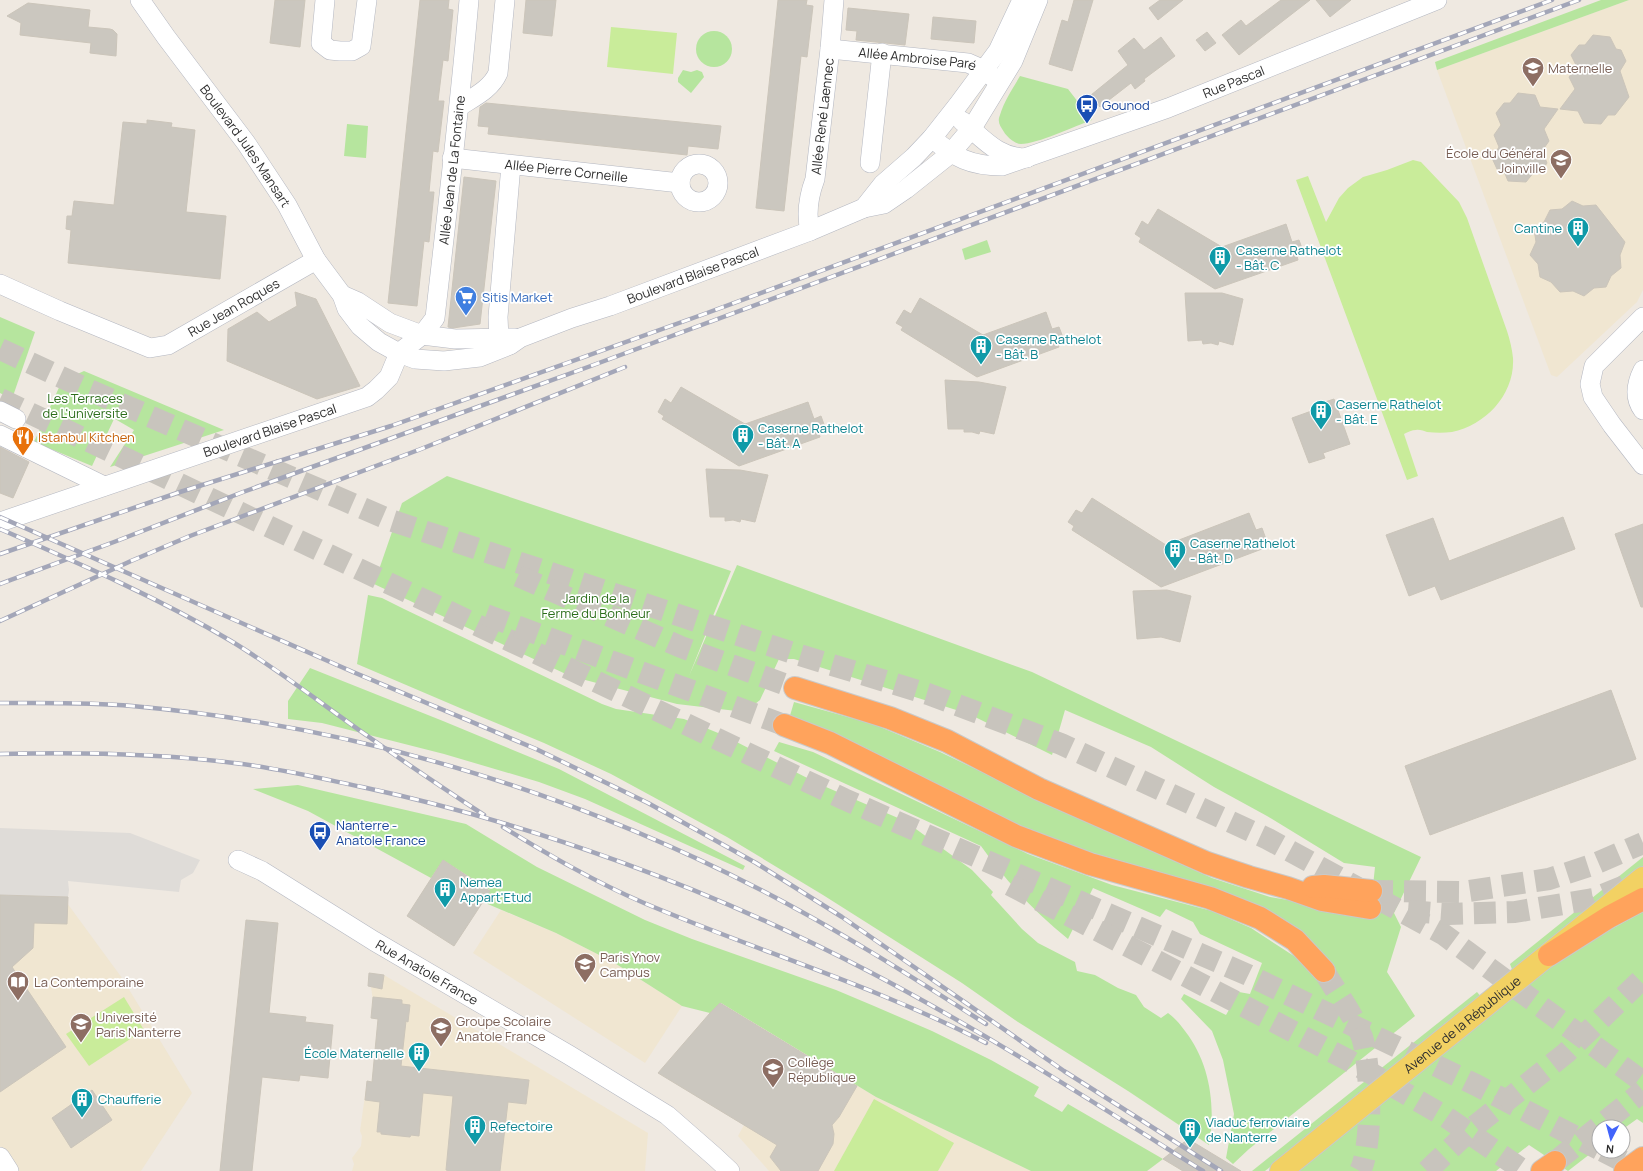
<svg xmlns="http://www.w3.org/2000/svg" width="1643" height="1171" font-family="Manrope,sans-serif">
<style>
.education{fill:#f0e6d1}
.green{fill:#b6e59e}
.pitch{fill:#c9ec9a}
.plaza{fill:#dfdcd8}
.building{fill:#cbc7bf;stroke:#cbc5ba}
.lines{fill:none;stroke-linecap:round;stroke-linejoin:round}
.highway-tunnel{stroke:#c8c4bd;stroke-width:22;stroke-dasharray:22 11;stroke-linecap:butt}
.minor-casing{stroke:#b4b7c1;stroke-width:20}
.major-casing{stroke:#c9c9c9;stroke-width:24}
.highway-casing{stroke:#c9c9c9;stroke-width:24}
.minor{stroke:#fff;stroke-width:19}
.major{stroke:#f2d163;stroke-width:22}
.highway{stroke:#ffa35c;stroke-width:22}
.rail-casing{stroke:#a3a6b8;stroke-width:4.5}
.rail{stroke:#fff;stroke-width:3;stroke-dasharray:9;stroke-linecap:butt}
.labels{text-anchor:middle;stroke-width:3.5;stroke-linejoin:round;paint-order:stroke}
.street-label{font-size:13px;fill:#2e2e2e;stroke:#fff}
.education-label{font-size:13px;fill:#785e54;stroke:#fff;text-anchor:start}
.transit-label{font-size:13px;fill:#164399;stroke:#fff;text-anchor:start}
.culture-label{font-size:13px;fill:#0d838f;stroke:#fff;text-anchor:start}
.shop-label{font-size:13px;fill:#366cbe;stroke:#fff;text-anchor:start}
.park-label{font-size:13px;fill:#2c6e1b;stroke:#fff}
.food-label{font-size:13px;fill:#c56008;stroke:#fff;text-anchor:start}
</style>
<rect width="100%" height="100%" fill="#efe9e1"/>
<!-- education -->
<g class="education">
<path d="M1629 0H1643V290L1637 302 1557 377 1551 375 1437 70Z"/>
<path d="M0 895 67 903 122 978 192 1093 141 1171H0Z"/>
<path d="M501 910 556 933 613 962 682 1006 645 1063 473 953Z"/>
<path d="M384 975 648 1133 645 1171H352L354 1164 352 1158 361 1146 362 1136 360 1131 367 1081 372 1082 378 1019 373 1001 371 987 382 988Z"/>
<path d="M720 1003 876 1097 1031 1171H769L738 1136 744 1125 658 1073 710 1013Z"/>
</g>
<!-- green -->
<g class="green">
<path d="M1601 0H1629L1437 70 1435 62Z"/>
<circle cx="714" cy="49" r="18"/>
<path d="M683 70 691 72 697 70 702 72 704 77 691 93 678 82V78Z"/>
<path d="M1020 76 1068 89 1092 120C1075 126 1037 144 1021 144 1015 144 1007 137 1004 132 1000 126 997 122 1000 115 1004 101 1013 88 1020 76Z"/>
<path d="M347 124 368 126 366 158 344 156Z"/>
<path d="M987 240 991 252 965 260 962 249Z"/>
<path d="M0 317 35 332 12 399 0 393Z"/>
<path d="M84 371 224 430 110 467 134 430 115 419 121 404 92 466 34 442 62 381Z"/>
<path d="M447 476 731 571 689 676 737 565 1032 672 1421 857 1394 913 1401 927 1387 972 1415 1016 1249 1149 1233 1164 1226 1158 1234 1114 1223 1060 1212 1031 1181 999 1184 994 1226 1015 1239 992 1250 994 1262 963 1200 934 1193 922 1166 909 1160 917 1093 888 1068 939C1035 913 1006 881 981 846L774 751 779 742 813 752 1028 854 1112 885 1212 911 1251 928 1297 958 1248 902 1183 879 1066 845 1021 827 789 719 794 702 873 724 940 752 1072 815 1212 878 1270 897 1370 914 1375 867 1344 863 1267 816 1214 787 1151 747 1065 710 1052 755 969 714 794 659H779L760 700 745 712 677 704 570 676 374 584 402 503Z"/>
<path d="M368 595 382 598 404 609 602 704 616 709 684 719 723 735 819 784 905 821 972 870 993 892 991 895 1022 929 1038 943 1075 962 1077 971 1095 975 1118 988 1136 995 1144 1007 1161 1018 1168 1013C1175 1018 1180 1024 1185 1031 1210 1063 1216 1106 1209 1145L1128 1091 1015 1020 962 983 823 895 727 837 611 774 544 743 460 708 357 664Z"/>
<path d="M310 668 443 721 559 769 745 866 743 870 585 799 539 782 444 754 322 723 288 719V701Z"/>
<path d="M298 785 466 824 537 867 645 920 692 939 836 990 874 1006 932 1031 991 1060 1039 1087 1034 1096 1062 1112 1068 1104 1163 1159 1147 1171H1031L876 1097 721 1003 710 1013 682 1006 613 962 556 933 483 902 490 890 443 860 431 878 308 811 253 789Z"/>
<path d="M1643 857V869L1513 972 1510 964Z"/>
<path d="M1643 912V1123L1637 1119 1623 1129V1127H1599V1147L1568 1171 1529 1145 1496 1171H1296L1435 1056 1576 948Z"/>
<path d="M1477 992 1482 998 1265 1171H1252Z"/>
</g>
<!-- pitch -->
<g class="pitch">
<path d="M611 27 677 33 673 74 607 67Z"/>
<path d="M1413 160 1421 162 1459 202 1467 218 1507 331C1510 340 1512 349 1513 358 1515 394 1486 425 1452 432 1444 433 1436 433 1427 432 1424 431 1419 429 1416 430 1412 430 1408 432 1404 434L1418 476 1407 480 1296 180 1308 176 1326 222 1339 198 1348 188 1363 177 1387 170Z"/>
<path d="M124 997 144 1030 89 1066 66 1034Z"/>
<path d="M874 1099 954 1143 938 1171H834Z"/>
</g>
<!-- plaza -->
<path class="plaza" d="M0 828 130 833 200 860 193 873 181 880 179 892 68 881 69 890 68 897 0 895Z"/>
<!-- building -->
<g class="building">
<path d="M275 0H305L300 47 270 43Z"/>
<path d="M420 0H449L448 9 453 10 448 61 443 60 438 101H444L438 152 433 151 429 192H434L429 242 424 241 417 306 388 303Z"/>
<path d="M526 0H556L552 36 523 33Z"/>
<path d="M778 0H807L806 5 813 6 807 57 801 56 784 211 756 208Z"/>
<path d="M1074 0H1093L1072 71 1049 64 1062 20 1068 22Z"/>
<path d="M1160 0H1183L1158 20 1149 8Z"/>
<path d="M1281 0H1310L1239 55 1222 35 1241 20 1246 26Z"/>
<path d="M1316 0H1351L1330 17Z"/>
<path d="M28 3 90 10 88 27 110 29 113 30 117 34 116 56 90 53 91 43 20 35 21 23 7 16Z"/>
<path d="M848 8 909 14 905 45 856 40 857 31 846 30Z"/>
<path d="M933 17 976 21 974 43 931 39Z"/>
<path d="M1207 32 1216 43 1205 51 1196 40Z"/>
<path d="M1593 35 1610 37 1616 49 1621 50 1626 61 1620 71 1629 97 1615 115H1608L1601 124 1584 123 1578 111 1560 109 1575 89 1569 77 1577 67 1571 55 1579 45H1585Z"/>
<path d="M1161 37 1175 56 1144 79 1145 81 1135 89 1131 83 1100 107 1091 95 1128 65 1118 51 1134 38 1144 50Z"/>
<path d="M1518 93 1535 95 1540 107 1558 109 1544 129 1549 141 1542 151 1547 163 1540 173 1534 172 1526 182 1508 181 1503 169H1497L1492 158 1499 147 1494 135 1501 125 1496 113 1504 103H1510Z"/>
<path d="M486 103 721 126 718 149 688 146 687 155 488 134 489 127 478 126 480 107Z"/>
<path d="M147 120 172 123 171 127 195 130 186 212 226 216 220 279 68 263 71 230 66 229 67 216H72L74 201 114 205 123 122 147 124Z"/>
<path d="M464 177 496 181 480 324 453 328 448 327Z"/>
<path d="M1572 201 1583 206 1596 205 1625 242 1620 255 1621 268 1611 276 1606 287 1594 288 1584 296 1573 291 1560 292 1551 282 1540 277 1538 264 1530 255 1536 242 1534 229 1544 222 1550 210 1562 209Z"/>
<path d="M1158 209 1222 247 1286 224 1292 242 1299 240 1304 254 1297 256 1298 260 1215 289 1139 242 1141 238 1135 234 1142 221 1148 225Z"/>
<path d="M295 292 316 299 360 386 317 399 227 361 228 329 257 312 269 322 297 306Z"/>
<path d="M1185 293H1222L1243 299 1233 345 1219 341 1218 345 1211 343 1203 344 1202 340 1188 341Z"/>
<path d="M920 298 983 335 1046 312 1052 329 1059 327 1064 340 1057 343 1059 347 977 377 901 330 903 327 896 323 904 310 911 314Z"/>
<path d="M945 380 979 382 1006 387 994 434 980 431 979 434 972 432H964V429H948Z"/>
<path d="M681 387 745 424 808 402 814 419 821 416 826 430 819 433 820 437 739 466 662 419 664 416 658 412 665 399 671 403Z"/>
<path d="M1334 399 1350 444 1323 453 1325 458 1309 463 1292 418 1317 409 1316 405Z"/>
<path d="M0 447 29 462 13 498 0 493Z"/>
<path d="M706 469 740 470 768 475 755 522 741 519 740 522 733 520 725 521V517H710Z"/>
<path d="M1092 498 1166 545 1249 513 1256 530 1262 528 1267 542 1261 545 1262 549 1161 587 1072 530 1074 526 1068 522 1076 510 1082 513Z"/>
<path d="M1563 517 1575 549 1441 600 1435 586 1409 596 1386 535 1433 518 1449 561Z"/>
<path d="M1643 524V607H1641L1615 534Z"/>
<path d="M1167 590 1191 596 1180 642 1161 637 1137 639 1133 591Z"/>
<path d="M1611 690 1636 759 1430 835 1405 766Z"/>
<path d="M443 860 490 891 454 946 407 916Z"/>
<path d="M0 895 68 897 67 924 34 923 33 948 12 967 66 1047 0 1092Z"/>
<path d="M246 920 278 923 269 1013 306 1017 305 1022 333 1025 328 1078 300 1075 299 1081 262 1077 252 1171H220Z"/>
<path d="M369 973 384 975 382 989 368 986Z"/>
<path d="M373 997 402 1000V1004L410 1005 408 1022 406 1021 401 1066 529 1080 526 1104 508 1102 500 1171H450L446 1170 453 1096 423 1093 419 1136 411 1135 410 1137 381 1134V1132H377L380 1102 365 1100 367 1081 372 1082 378 1019 371 1018Z"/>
<path d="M720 1003 857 1086 839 1117 832 1125 834 1134 833 1144 818 1171H781L770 1157 777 1145 658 1073 710 1013Z"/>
<path d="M92 1090 112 1120 71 1148 52 1118Z"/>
<path d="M1188 1139 1241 1171H1183L1163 1159Z"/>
</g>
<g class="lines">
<!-- highway-tunnel -->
<g class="highway-tunnel">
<path d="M0 349 89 390 390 520 796 654 928 694 1061 744 1268 839 1443 934 1643 1082"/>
<path d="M0 399 844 799 1248 975 1476 1085 1599 1149"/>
<path d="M518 576 681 647 795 688"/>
<path d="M486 615 784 725"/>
<path d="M1010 885 1348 1060 1446 1117 1524 1171"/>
<path d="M1371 891 1462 892 1549 879 1592 865 1643 843"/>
<path d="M1408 911 1449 914 1515 912 1593 899 1634 882"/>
<path d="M1324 971C1336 992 1353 1014 1362 1037 1371 1064 1373 1146 1360 1171"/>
<path d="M1603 1151 1642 1171"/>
<path d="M1555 1162 1643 1091"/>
<path d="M1427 1171 1470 1130 1566 1053 1643 978"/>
</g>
<!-- minor casing -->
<g class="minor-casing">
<g id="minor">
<path id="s1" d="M140 0 166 37 246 143 287 205 316 260 342 295 347 309 360 326 379 342 399 353 415 359 444 361 480 357 510 345 520 338 572 318 610 306 810 231 864 208 884 204 906 189 950 154 972 128 1013 61 1038 0"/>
<path d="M325 0 321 43 330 50 340 51H352L361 46 367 0"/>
<path id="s2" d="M830 49 968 63 984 70 994 78"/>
<path d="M460 106C474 97 491 89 498 73L505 0"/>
<path d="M962 121C983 138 997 158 1027 158"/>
<path id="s3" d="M932 138C955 158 971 166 1002 166L1168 108 1437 0"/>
<path id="s4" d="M452 158 680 183"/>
<path d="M870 163 882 53"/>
<circle cx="699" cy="183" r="19"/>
<path d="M864 208 883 184 914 157 932 138 958 105 998 51 1022 0"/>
<path id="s5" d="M810 231C806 214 809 195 815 179L830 49 834 0"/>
<path id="s6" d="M0 284 60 311 150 348 168 345 316 260"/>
<path d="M342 295 358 302 390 323 422 335 455 339 515 338"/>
<path d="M1643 317 1594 366 1590 384 1593 397 1612 425 1643 465"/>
<path d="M509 345 499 339 498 317 511 165"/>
<path d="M1643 370C1636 384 1634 398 1643 410"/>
<path d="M0 411 16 419"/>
<path d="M0 435 104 486"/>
<path id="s7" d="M0 522 367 397 376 390 389 377 399 353 422 335 435 318C447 212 460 106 469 0"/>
<path id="s8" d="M238 860 262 871 374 941 569 1055 667 1115 715 1157 730 1171"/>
<path d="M0 1157 9 1171"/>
</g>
</g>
<!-- major casing -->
<g class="major-casing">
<g id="major">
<path id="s9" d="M1281 1171 1643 878"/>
</g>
</g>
<!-- highway casing -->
<g class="highway-casing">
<g id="highway">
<path d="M795 688 890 718 947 741 1039 789 1207 863 1249 877 1288 888 1322 900 1370 908"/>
<path d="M784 725 830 743 1016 836 1090 864 1210 898 1260 918 1295 940 1324 971"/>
<path d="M1313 887 1324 886 1371 891"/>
<path d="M1549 955 1609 917 1643 899"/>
<path d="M1542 1171 1555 1162"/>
<path d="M1625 1171 1643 1158"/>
</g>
</g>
<!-- minor -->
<use href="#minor" class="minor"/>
<!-- major -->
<use href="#major" class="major"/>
<!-- highway -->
<use href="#highway" class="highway"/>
<!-- rail casing -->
<g class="rail-casing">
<g id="rail">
<path d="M0 517 353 672 536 749 648 803 756 863 842 917 1064 1071 1221 1171"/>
<path d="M0 529C78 563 157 597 231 641 279 670 323 705 369 737 407 764 446 790 484 815"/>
<path d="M0 554 180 492 391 426 707 313 1552 0"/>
<path d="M0 584 114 542 243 492 588 367 1579 0"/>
<path d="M0 621 131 561 190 536 421 449 625 367"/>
<path d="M0 703C44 703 88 702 132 706 350 725 564 789 759 889 837 929 912 977 986 1024"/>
<path d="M0 754C78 752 156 753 234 763 277 768 319 778 362 787 535 824 711 889 868 971 983 1031 1093 1102 1203 1171"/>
<path d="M503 827C549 855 595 882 644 903 757 951 876 986 986 1043"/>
</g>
</g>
<!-- rail -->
<use href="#rail" class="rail"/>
</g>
<!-- icons -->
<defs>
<g id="school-pin" transform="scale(1.15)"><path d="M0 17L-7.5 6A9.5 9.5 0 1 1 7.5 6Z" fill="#8d6e63" stroke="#fff"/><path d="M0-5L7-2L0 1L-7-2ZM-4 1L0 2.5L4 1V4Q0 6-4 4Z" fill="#fff"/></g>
<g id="bus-pin" transform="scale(1.15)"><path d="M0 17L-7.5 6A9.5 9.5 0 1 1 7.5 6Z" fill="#1a4fb4" stroke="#fff"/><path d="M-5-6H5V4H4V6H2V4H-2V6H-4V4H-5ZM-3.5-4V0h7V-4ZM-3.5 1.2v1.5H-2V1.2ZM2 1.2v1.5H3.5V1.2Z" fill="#fff"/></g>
<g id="building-pin" transform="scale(1.15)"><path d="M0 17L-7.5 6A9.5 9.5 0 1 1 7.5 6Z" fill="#0f9aa8" stroke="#fff"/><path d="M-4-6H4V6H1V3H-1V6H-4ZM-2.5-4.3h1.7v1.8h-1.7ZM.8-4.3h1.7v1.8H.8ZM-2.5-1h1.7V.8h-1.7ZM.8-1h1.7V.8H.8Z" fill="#fff"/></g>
<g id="supermarket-pin" transform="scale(1.15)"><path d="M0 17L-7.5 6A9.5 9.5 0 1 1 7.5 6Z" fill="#3f7fe0" stroke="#fff"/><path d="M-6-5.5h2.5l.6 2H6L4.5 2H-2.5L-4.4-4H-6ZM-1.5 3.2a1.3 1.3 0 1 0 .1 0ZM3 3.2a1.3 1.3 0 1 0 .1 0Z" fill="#fff"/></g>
<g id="restaurant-pin" transform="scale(1.15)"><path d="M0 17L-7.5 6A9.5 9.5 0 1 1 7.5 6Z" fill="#e8710a" stroke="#fff"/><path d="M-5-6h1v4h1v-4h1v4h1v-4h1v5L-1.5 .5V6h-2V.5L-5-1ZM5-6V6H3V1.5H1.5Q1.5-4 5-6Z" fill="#fff"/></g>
<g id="university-pin" transform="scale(1.15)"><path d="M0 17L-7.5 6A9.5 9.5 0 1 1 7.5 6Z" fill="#8d6e63" stroke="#fff"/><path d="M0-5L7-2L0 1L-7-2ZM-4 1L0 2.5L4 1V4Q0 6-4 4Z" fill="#fff"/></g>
<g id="library-pin" transform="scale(1.15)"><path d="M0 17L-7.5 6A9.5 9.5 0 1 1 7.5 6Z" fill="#8d6e63" stroke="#fff"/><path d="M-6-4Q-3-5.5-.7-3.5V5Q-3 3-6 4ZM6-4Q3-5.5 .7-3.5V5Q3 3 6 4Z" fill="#fff"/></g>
</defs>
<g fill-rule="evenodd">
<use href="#school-pin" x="1533" y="68"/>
<use href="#bus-pin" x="1087" y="105"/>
<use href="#school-pin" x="1561" y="160"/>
<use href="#building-pin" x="1578" y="228"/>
<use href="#building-pin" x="1220" y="257"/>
<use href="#supermarket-pin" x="466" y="297"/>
<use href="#building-pin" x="981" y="346"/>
<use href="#building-pin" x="1321" y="411"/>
<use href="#building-pin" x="743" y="435"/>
<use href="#restaurant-pin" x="23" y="437"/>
<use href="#building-pin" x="1175" y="550"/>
<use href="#bus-pin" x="320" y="832"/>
<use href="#building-pin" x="445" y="889"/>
<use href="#university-pin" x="585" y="964"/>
<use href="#library-pin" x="18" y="982"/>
<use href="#university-pin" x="81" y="1024"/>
<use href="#school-pin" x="441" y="1028"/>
<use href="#building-pin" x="419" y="1053"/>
<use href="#school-pin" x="773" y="1069"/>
<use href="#building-pin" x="82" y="1099"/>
<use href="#building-pin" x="475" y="1126"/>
<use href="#building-pin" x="1190" y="1129"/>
</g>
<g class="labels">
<!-- street labels -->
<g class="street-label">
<text dy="5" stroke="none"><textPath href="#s2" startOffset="88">Allée Ambroise Paré</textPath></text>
<text dy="5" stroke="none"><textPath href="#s3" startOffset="324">Rue Pascal</textPath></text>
<text dy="5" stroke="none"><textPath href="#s5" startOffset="116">Allée René Laennec</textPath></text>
<text dy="5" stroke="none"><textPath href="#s1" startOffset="180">Boulevard Jules Mansart</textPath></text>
<text dy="5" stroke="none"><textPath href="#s7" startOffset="643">Allée Jean de La Fontaine</textPath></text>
<text dy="5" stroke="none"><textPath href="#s4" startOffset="115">Allée Pierre Corneille</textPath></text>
<text dy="5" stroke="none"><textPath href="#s1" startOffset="753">Boulevard Blaise Pascal</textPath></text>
<text dy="5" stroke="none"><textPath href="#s6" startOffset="257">Rue Jean Roques</textPath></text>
<text dy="5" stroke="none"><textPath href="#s7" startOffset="285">Boulevard Blaise Pascal</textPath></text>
<text dy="5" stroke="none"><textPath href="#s8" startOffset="220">Rue Anatole France</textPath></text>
<text dy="5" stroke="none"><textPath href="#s9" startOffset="233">Avenue de la République</textPath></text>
</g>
<!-- education labels -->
<g class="education-label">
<text x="1548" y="73">Maternelle</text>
<text x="1546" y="158" text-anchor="end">École du Général<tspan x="1546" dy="15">Joinville</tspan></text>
<text x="600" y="962">Paris Ynov<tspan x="600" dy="15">Campus</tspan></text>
<text x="34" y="987">La Contemporaine</text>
<text x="96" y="1022">Université<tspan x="96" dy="15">Paris Nanterre</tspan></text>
<text x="456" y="1026">Groupe Scolaire<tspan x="456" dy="15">Anatole France</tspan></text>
<text x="788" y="1067">Collège<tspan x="788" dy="15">République</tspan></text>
</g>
<!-- transit labels -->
<g class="transit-label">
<text x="1102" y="110">Gounod</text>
<text x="336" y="830">Nanterre -<tspan x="336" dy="15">Anatole France</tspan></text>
</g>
<!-- culture labels -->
<g class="culture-label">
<text x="1562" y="233" text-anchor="end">Cantine</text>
<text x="1236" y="255">Caserne Rathelot<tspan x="1236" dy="15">- Bât. C</tspan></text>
<text x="996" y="344">Caserne Rathelot<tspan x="996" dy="15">- Bât. B</tspan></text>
<text x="1336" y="409">Caserne Rathelot<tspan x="1336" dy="15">- Bât. E</tspan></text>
<text x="758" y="433">Caserne Rathelot<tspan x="758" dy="15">- Bât. A</tspan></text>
<text x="1190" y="548">Caserne Rathelot<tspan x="1190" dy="15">- Bât. D</tspan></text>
<text x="460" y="887">Nemea<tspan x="460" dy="15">Appart'Etud</tspan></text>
<text x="404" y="1058" text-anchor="end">École Maternelle</text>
<text x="98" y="1104">Chaufferie</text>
<text x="1206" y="1127">Viaduc ferroviaire<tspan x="1206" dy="15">de Nanterre</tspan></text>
<text x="490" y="1131">Refectoire</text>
</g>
<!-- shop labels -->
<g class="shop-label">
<text x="482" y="302">Sitis Market</text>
</g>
<!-- park labels -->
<g class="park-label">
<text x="85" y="403">Les Terraces<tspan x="85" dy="15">de L'universite</tspan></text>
<text x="596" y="603">Jardin de la<tspan x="596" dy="15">Ferme du Bonheur</tspan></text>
</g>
<!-- food labels -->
<g class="food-label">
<text x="38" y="442">Istanbul Kitchen</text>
</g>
</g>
<!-- north arrow -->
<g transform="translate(1611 1139) rotate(186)"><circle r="19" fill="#ffffff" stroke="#ababab"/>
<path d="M0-3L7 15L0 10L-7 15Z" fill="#4264fb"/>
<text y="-6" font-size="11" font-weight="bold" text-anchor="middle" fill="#2e2e2e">N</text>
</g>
</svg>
